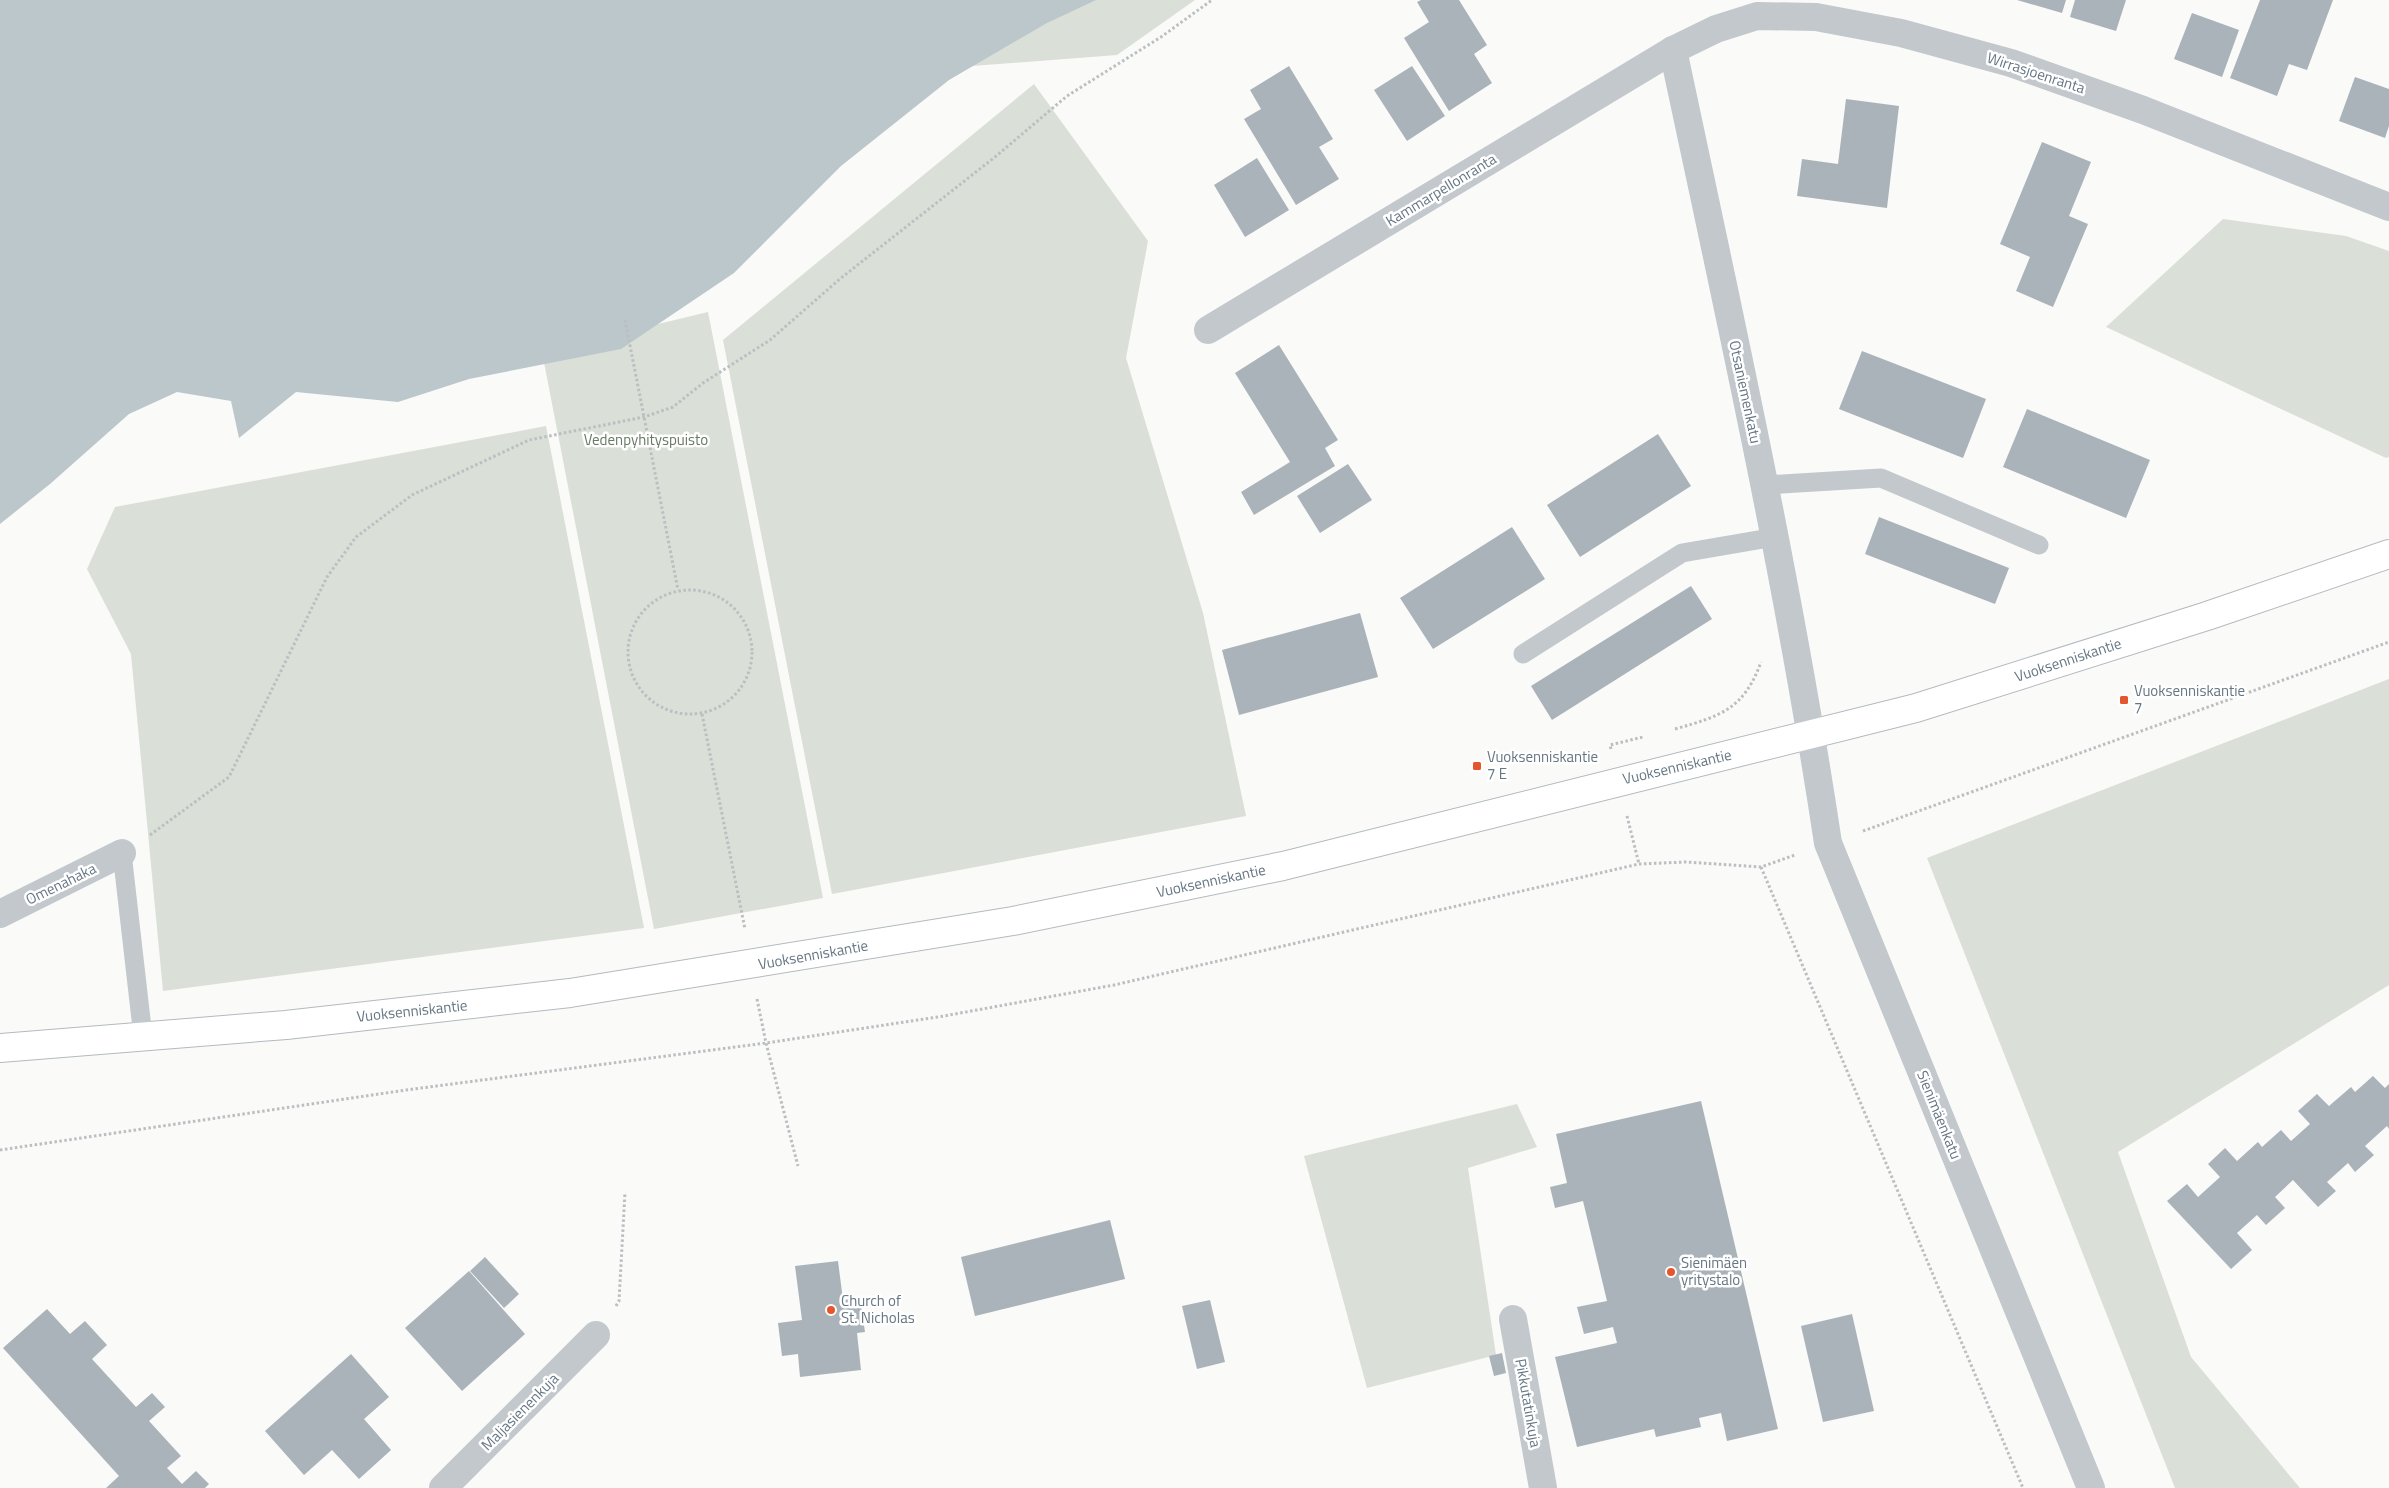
<svg xmlns="http://www.w3.org/2000/svg" width="2389" height="1488" font-family="'Titillium Web',sans-serif">
<style>
.green{fill:#dadfd7}
.water{fill:#bbc7cb}
.building{fill:#aab3b9}
.lines{fill:none;stroke-linecap:round;stroke-linejoin:round}
.secondary-casing{stroke:#b3babf;stroke-width:30}
.path{stroke:#bbbfc2;stroke-width:3;stroke-dasharray:2.5 2.5;stroke-linecap:butt}
.lane{stroke:#c3c8cc;stroke-width:19}
.street{stroke:#c3c8cc;stroke-width:28}
.secondary{stroke:#fff;stroke-width:28}
.poi-dot{fill:#e4572e;stroke:#fff;stroke-width:2}
.labels{text-anchor:middle;stroke-width:5;stroke-linejoin:round;paint-order:stroke}
.street-label{font-size:15px;fill:#657683;stroke:#fff}
.park-label{font-size:15px;fill:#687a64;stroke:#fff}
.poi-label{font-size:15px;fill:#657683;stroke:#fff;text-anchor:start}
</style>
<rect width="100%" height="100%" fill="#fafaf8"/>
<!-- green -->
<g class="green">
<path d="M1027 0H1195L1117 55 919 70Z"/>
<path d="M1034 84 1148 241 1126 358 1203 613 1246 816 832 894 723 340Z"/>
<path d="M2223 219 2346 236 2389 251V457L2386 458 2106 327Z"/>
<path d="M708 312 823 898 654 929 542 352Z"/>
<path d="M546 426 644 928 163 991 131 654 87 569 115 507Z"/>
<path d="M2389 679V985L2118 1152 2191 1357 2300 1488H2175L1927 858Z"/>
<path d="M1517 1104 1537 1147 1468 1168 1496 1355 1367 1388 1304 1156Z"/>
</g>
<!-- water -->
<path class="water" d="M0 0H1096L1047 23 949 80 841 166 734 273 621 349 469 379 398 402 296 392 239 438 231 401 177 392 129 414 50 484 0 524Z"/>
<!-- building -->
<g class="building">
<path d="M1421 0H1459L1487 45 1474 54 1492 83 1449 111 1404 38 1429 22 1417 2Z"/>
<path d="M2017 0H2066L2062 13Z"/>
<path d="M2075 0H2126L2116 31 2070 17Z"/>
<path d="M2260 0H2333L2307 70 2289 64 2277 96 2230 78Z"/>
<path d="M2192 13 2239 30 2222 77 2174 59Z"/>
<path d="M1289 66 1333 139 1319 147 1339 179 1296 205 1244 119 1261 109 1250 90Z"/>
<path d="M1412 66 1445 116 1407 141 1374 90Z"/>
<path d="M2355 77 2389 89V126L2385 138 2339 121Z"/>
<path d="M1846 99 1899 106 1887 208 1797 196 1802 159 1838 164Z"/>
<path d="M2042 142 2091 162 2069 216 2088 224 2053 307 2016 291 2030 257 2000 244Z"/>
<path d="M1257 158 1289 210 1245 237 1214 185Z"/>
<path d="M1279 345 1338 440 1325 448 1335 466 1254 515 1241 492 1290 462 1235 373Z"/>
<path d="M1862 351 1986 399 1963 458 1839 409Z"/>
<path d="M2027 409 2150 460 2126 518 2003 467Z"/>
<path d="M1658 434 1691 486 1580 557 1547 505Z"/>
<path d="M1348 464 1372 500 1320 533 1297 496Z"/>
<path d="M1879 517 2009 568 1995 604 1865 554Z"/>
<path d="M1512 527 1545 579 1433 649 1400 598Z"/>
<path d="M1691 586 1712 619 1552 720 1531 686Z"/>
<path d="M1360 613 1378 677 1239 715 1222 650Z"/>
<path d="M2373 1076 2385 1088 2389 1084V1129L2387 1126 2365 1146 2374 1155 2355 1172 2348 1163 2327 1182 2336 1191 2318 1207 2293 1180 2275 1197 2285 1208 2266 1225 2257 1215 2237 1233 2252 1250 2231 1269 2167 1201 2187 1184 2198 1197 2220 1177 2208 1164 2225 1148 2237 1161 2258 1142 2262 1147 2281 1130 2291 1141 2310 1124 2298 1111 2317 1094 2329 1106 2351 1087 2355 1092Z"/>
<path d="M1701 1101 1778 1429 1727 1441 1721 1413 1699 1418 1701 1427 1656 1437 1654 1429 1577 1447 1555 1357 1617 1343 1613 1327 1584 1334 1577 1307 1607 1301 1583 1201 1555 1208 1550 1187 1567 1183 1556 1134Z"/>
<path d="M1110 1220 1125 1279 975 1316 961 1257Z"/>
<path d="M485 1257 519 1294 504 1308 470 1271Z"/>
<path d="M838 1261 843 1300 860 1298 865 1332 857 1333 861 1370 800 1377 798 1354 782 1356 778 1323 802 1320 795 1266Z"/>
<path d="M469 1271 525 1334 462 1391 405 1328Z"/>
<path d="M1210 1300 1225 1362 1197 1369 1182 1306Z"/>
<path d="M47 1309 70 1334 85 1321 107 1345 92 1359 136 1407 152 1393 165 1407 149 1421 181 1456 167 1468 182 1484 196 1471 209 1484 205 1488H106L119 1476 3 1348Z"/>
<path d="M1852 1314 1874 1411 1823 1422 1801 1326Z"/>
<path d="M1502 1353 1506 1373 1494 1376 1489 1356Z"/>
<path d="M351 1354 389 1397 364 1419 391 1450 359 1479 332 1450 304 1475 265 1431Z"/>
</g>
<g class="lines">
<!-- secondary casing -->
<g class="secondary-casing">
<path id="secondary" d="M0 1048 286 1025 570 993 1013 921 1283 866 1916 708 2207 616 2389 554"/>
</g>
<!-- path -->
<g class="path">
<path d="M625 320 678 590"/>
<circle cx="690" cy="652" r="62"/>
<path d="M702 714 745 929"/>
<path d="M1675 729C1721 716 1744 709 1761 662"/>
<path d="M1611 749 1610 745 1643 737"/>
<path d="M1627 816 1639 864"/>
<path d="M1863 831 2389 642"/>
<path d="M150 835 229 777 327 577 356 537 412 495 529 440 644 417 673 407 703 383 770 340 841 278 995 157 1067 96 1161 37 1212 0"/>
<path d="M1761 867 2023 1488"/>
<path d="M757 999 766 1043 798 1166"/>
<path d="M0 1150 406 1090 766 1043 944 1016 1114 985 1639 864 1686 862 1761 867 1795 855"/>
<path d="M616 1306 619 1301 625 1192"/>
</g>
<!-- lane -->
<g class="lane">
<path d="M1765 485 1881 478 2039 545"/>
<path d="M1523 654 1682 553 1775 537"/>
<path d="M122 853 143 1037"/>
</g>
<!-- street -->
<g class="street">
<path d="M1673 50C1729 314 1788 577 1828 843L2091 1488"/>
<path d="M1208 330 1673 50 1716 29 1757 16 1816 17 1901 33 2011 63 2143 110 2389 207"/>
<path d="M0 914 122 853"/>
<path d="M1513 1319 1543 1488"/>
<path d="M443 1488 596 1335"/>
</g>
<!-- secondary -->
<use href="#secondary" class="secondary"/>
</g>
<!-- markers -->
<g class="poi-dot">
<rect x="2119" y="695" width="10" height="10" rx="2.5"/>
<rect x="1472" y="761" width="10" height="10" rx="2.5"/>
<circle cx="1671" cy="1272" r="5"/>
<circle cx="831" cy="1310" r="5"/>
</g>
<g class="labels">
<!-- street labels -->
<g class="street-label">
<text transform="translate(2036 73) rotate(18)" y="5">Wirrasjoenranta</text>
<text transform="translate(1441 190) rotate(-31)" y="5">Kammarpellonranta</text>
<text transform="translate(1745 392) rotate(78)" y="5">Otsaniemenkatu</text>
<text transform="translate(2068 660) rotate(-18)" y="5">Vuoksenniskantie</text>
<text transform="translate(1677 767) rotate(-13)" y="5">Vuoksenniskantie</text>
<text transform="translate(1211 881) rotate(-12)" y="5">Vuoksenniskantie</text>
<text transform="translate(61 884) rotate(-26)" y="5">Omenahaka</text>
<text transform="translate(813 955) rotate(-10)" y="5">Vuoksenniskantie</text>
<text transform="translate(412 1011) rotate(-6)" y="5">Vuoksenniskantie</text>
<text transform="translate(1939 1115) rotate(68)" y="5">Sienimäenkatu</text>
<text transform="translate(1528 1403) rotate(80)" y="5">Pikkutatinkuja</text>
<text transform="translate(520 1412) rotate(-45)" y="5">Maljasienenkuja</text>
</g>
<!-- park labels -->
<g class="park-label">
<text x="646" y="445">Vedenpyhityspuisto</text>
</g>
<!-- poi labels -->
<g class="poi-label">
<text x="2134" y="696">Vuoksenniskantie<tspan x="2134" dy="17">7</tspan></text>
<text x="1487" y="762">Vuoksenniskantie<tspan x="1487" dy="17">7 E</tspan></text>
<text x="1681" y="1268">Sienimäen<tspan x="1681" dy="17">yritystalo</tspan></text>
<text x="841" y="1306">Church of<tspan x="841" dy="17">St. Nicholas</tspan></text>
</g>
</g>
</svg>
